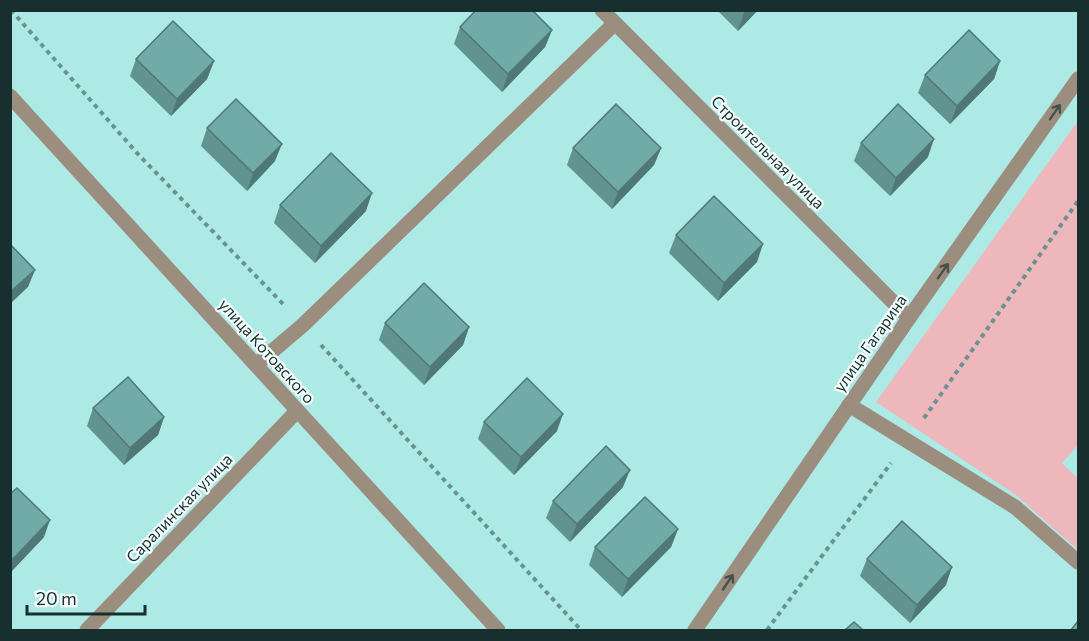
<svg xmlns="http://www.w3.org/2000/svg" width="1089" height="641" font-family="Commissioner,sans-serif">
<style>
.green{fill:#eeb7bc}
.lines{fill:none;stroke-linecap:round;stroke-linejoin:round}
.path{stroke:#689390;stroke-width:4;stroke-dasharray:4.5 4.5;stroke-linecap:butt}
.minor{stroke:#9c8e7f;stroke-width:15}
.tertiary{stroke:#9c8e7f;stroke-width:15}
.wall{fill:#619390}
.shaded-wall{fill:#4f7876}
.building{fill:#71aba8;stroke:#4f7876;stroke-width:1.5}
.oneway{stroke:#46504a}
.labels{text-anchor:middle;stroke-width:4.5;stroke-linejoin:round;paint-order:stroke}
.street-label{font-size:16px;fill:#172f2e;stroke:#f4fffe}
</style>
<rect width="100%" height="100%" fill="#ade9e5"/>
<!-- green -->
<path class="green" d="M1078 121V445L1062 463 1078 479V550L1016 495 876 402Z"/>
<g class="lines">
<!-- path -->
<g class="path">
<path d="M11 10 137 153 283 304"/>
<path d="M321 345 581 630"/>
<path d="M924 418 1078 201"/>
<path d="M767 630 891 463"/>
</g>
<!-- minor -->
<g class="minor">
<path d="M602 10 909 318"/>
<path d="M10 96 498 630"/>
<path d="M256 365 303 325 614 24"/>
<path d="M849 405 1015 507 1078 562"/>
<path d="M87 630 297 411"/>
</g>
<!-- tertiary -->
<path class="tertiary" d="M695 630 909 318 1078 79"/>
</g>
<!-- wall -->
<g class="wall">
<path d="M717 10H758L738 31Z"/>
<path d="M460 27 552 30 545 47 502 92 454 44Z"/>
<path d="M136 59 214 61 207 79 171 116 130 76Z"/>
<path d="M1000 61 994 79 950 124 918 93 925 75Z"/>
<path d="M207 128 275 161 247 191 201 146Z"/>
<path d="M861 143 928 157 890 196 854 161Z"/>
<path d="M573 148H661L654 165 612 209 567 165Z"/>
<path d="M280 205 366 211 315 263 274 223Z"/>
<path d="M676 235 757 262 718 301 669 253Z"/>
<path d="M385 323 469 327 463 345 424 385 379 340Z"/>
<path d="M93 408 164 417 158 435 124 465 87 426Z"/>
<path d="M484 422 557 431 514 475 478 439Z"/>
<path d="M623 487 570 542 546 518 553 501Z"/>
<path d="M10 494 44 537 10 573Z"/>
<path d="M678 529 671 547 622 597 589 565 595 547Z"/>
<path d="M867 559 946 585 910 623 860 576Z"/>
</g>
<!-- shaded-wall -->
<g class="shaded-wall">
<path d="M747 10H758L738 31 744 13Z"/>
<path d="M552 30 545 47 502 92 508 74Z"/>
<path d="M214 61 207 79 171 116 177 99Z"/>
<path d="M1000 61 994 79 950 124 957 106Z"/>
<path d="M934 139 928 157 890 196 896 178Z"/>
<path d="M282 144 275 161 247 191 253 173Z"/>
<path d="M661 148 654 165 612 209 618 192Z"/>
<path d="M372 193 366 211 315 263 321 246Z"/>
<path d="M763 244 757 262 718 301 724 283Z"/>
<path d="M35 270 28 287 10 304V292Z"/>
<path d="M469 327 463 345 424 385 430 367Z"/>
<path d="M563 414 557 431 514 475 521 457Z"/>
<path d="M164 417 158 435 124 465 130 448Z"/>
<path d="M630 470 623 487 570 542 577 524Z"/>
<path d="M50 520 44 537 10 573V567L13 559Z"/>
<path d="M678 529 671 547 622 597 628 579Z"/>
<path d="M952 567 946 585 910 623 917 605Z"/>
</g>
<!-- building -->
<g class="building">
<path d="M476 10H532L552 30 508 74 460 27Z"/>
<path d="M173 21 214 61 177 99 136 59Z"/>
<path d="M969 30 1000 61 957 106 925 75Z"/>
<path d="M236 99 282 144 253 173 207 128Z"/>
<path d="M616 104 661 148 618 192 573 148Z"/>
<path d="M898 104 934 139 896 178 861 143Z"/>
<path d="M331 153 372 193 321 246 280 205Z"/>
<path d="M714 196 763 244 724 283 676 235Z"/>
<path d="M10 244 35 270 10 292Z"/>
<path d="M424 283 469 327 430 367 385 323Z"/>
<path d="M128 377 164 417 130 448 93 408Z"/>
<path d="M527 378 563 414 521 457 484 422Z"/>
<path d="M606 446 630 470 577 524 553 501Z"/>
<path d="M17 488 50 520 13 559 10 557V494Z"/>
<path d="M645 497 678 529 628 579 595 547Z"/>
<path d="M902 521 952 567 917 605 867 559Z"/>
<path d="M1078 621V630H1071Z"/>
<path d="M854 622 863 630H845Z"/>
</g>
<!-- one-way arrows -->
<defs><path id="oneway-shaft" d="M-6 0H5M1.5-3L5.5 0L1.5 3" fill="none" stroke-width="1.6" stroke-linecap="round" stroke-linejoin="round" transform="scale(1.5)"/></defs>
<g class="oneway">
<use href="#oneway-shaft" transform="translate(1055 112) rotate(-55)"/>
<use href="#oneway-shaft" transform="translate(943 271) rotate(-55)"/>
<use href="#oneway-shaft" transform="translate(728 582) rotate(-56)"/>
</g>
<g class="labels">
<!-- street labels -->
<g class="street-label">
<text transform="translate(768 152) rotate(45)" y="6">Строительная улица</text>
<text transform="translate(870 343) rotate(-55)" y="6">улица Гагарина</text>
<text transform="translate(267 351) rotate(48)" y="6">улица Котовского</text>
<text transform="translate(179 508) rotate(-46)" y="6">Саралинская улица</text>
</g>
</g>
<!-- border -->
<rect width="1089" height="641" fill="none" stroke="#172f2e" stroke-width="24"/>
<!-- scale -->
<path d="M27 605v9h118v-9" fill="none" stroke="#172f2e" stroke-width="3"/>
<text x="36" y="605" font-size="18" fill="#172f2e" stroke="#f4fffe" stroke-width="4.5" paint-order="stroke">20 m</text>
</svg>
